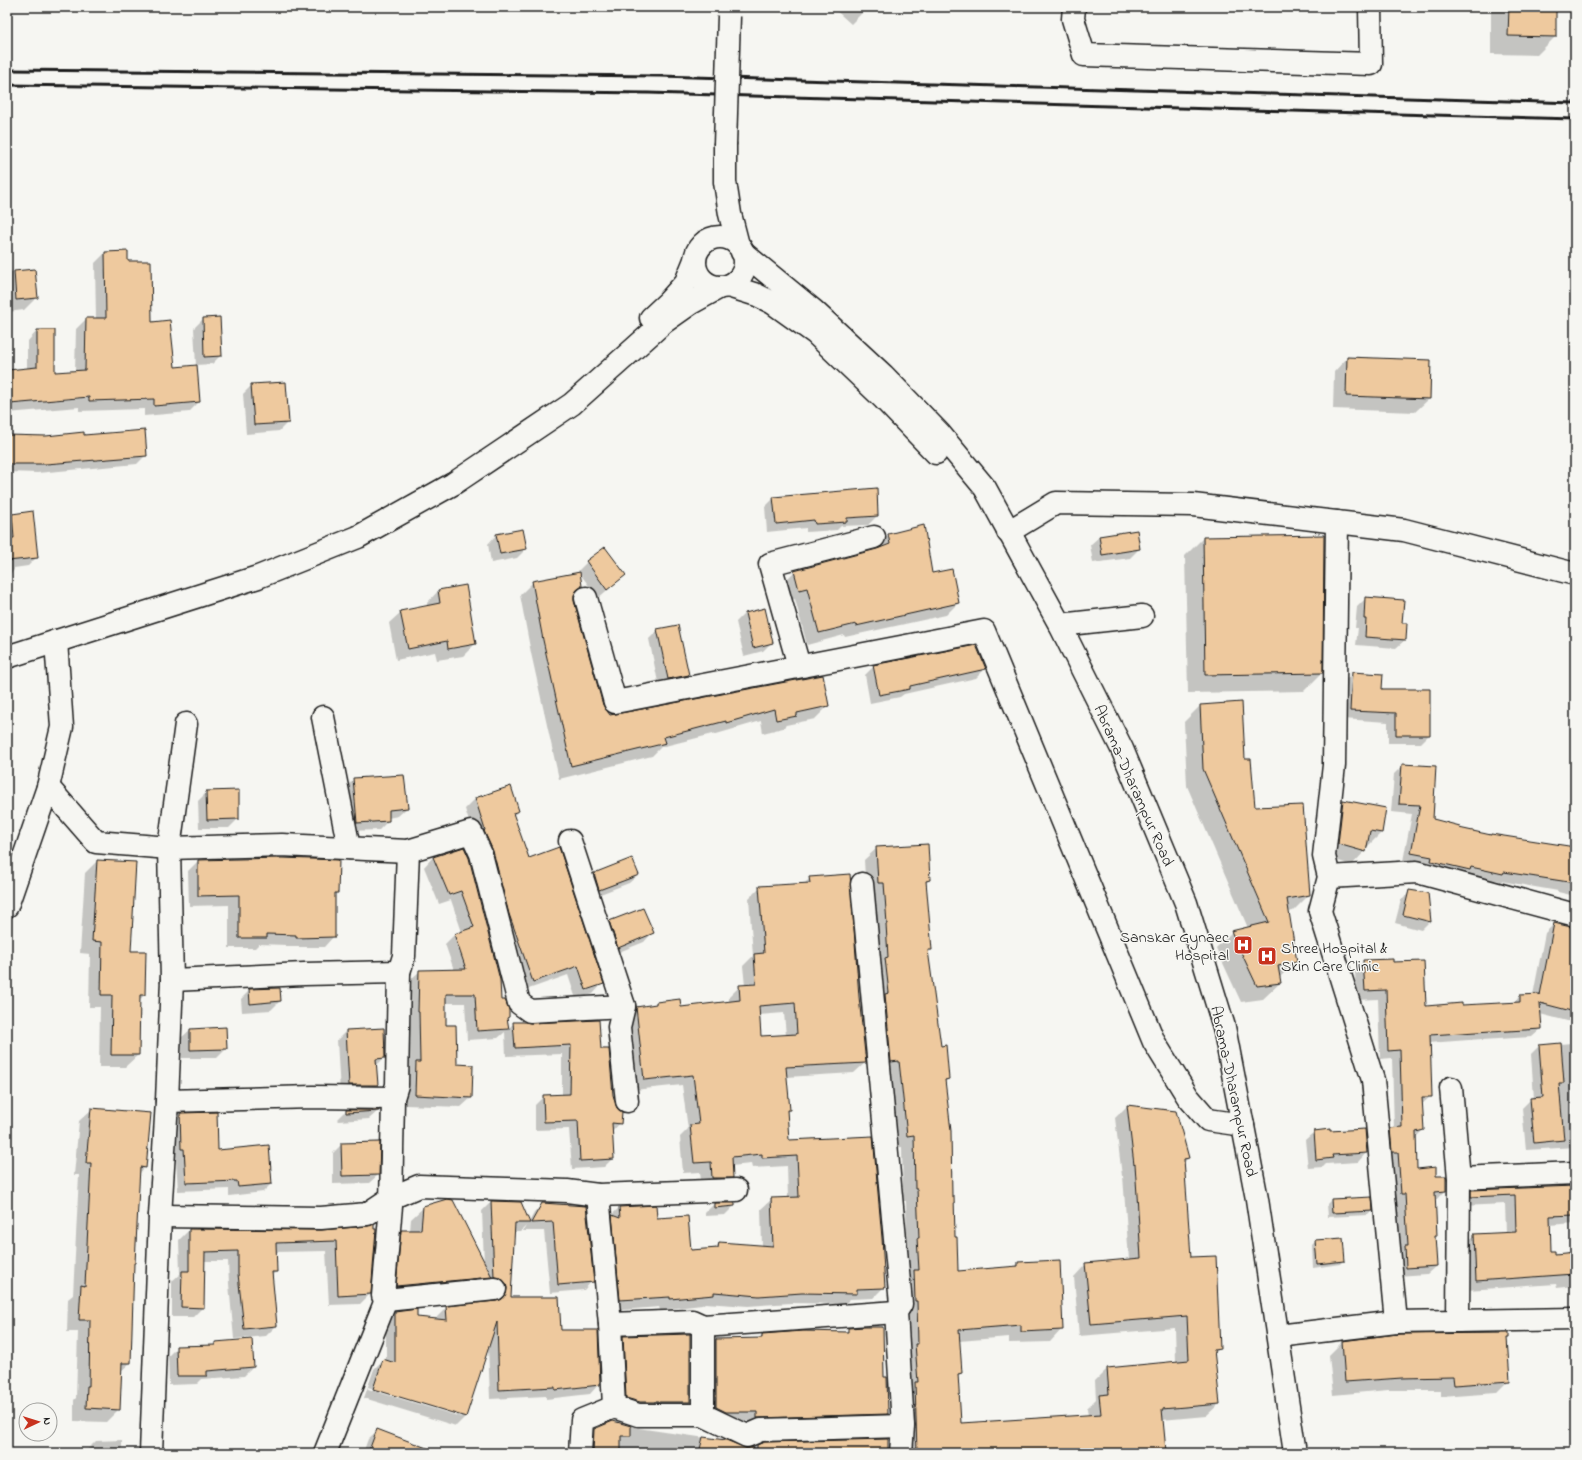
<svg xmlns="http://www.w3.org/2000/svg" width="1582" height="1460" font-family="'Indie Flower',sans-serif">
<style>
.shadow{fill:#0003;fill-rule:evenodd}
.building{fill:#eec99e;stroke:#1c1c1c;fill-rule:evenodd}
.lines{fill:none;stroke-linecap:round;stroke-linejoin:round}
.street-casing{stroke:#1c1c1c;stroke-width:25}
.secondary-casing{stroke:#1c1c1c;stroke-width:25}
.primary-casing{stroke:#1c1c1c;stroke-width:25}
.street{stroke:#f6f6f2;stroke-width:22}
.secondary{stroke:#f6f6f2;stroke-width:22}
.primary{stroke:#f6f6f2;stroke-width:22}
.rail{stroke:#1c1c1c;stroke-width:3}
.primary-bridge-casing{stroke:#1c1c1c;stroke-width:25;stroke-linecap:butt}
.primary-bridge{stroke:#f6f6f2;stroke-width:22}
.labels{text-anchor:middle;stroke-width:3;stroke-linejoin:round;paint-order:stroke}
.street-label{font-size:16px;fill:#1c1c1c;stroke:#f6f6f2}
.poi-label{font-size:16px;fill:#1c1c1c;stroke:#f6f6f2;text-anchor:end}
</style>
<rect width="100%" height="100%" fill="#f6f6f2"/>
<filter id="ink" filterUnits="userSpaceOnUse"><feTurbulence type="fractalNoise" baseFrequency=".025" numOctaves="2"/><feDisplacementMap in="SourceGraphic" scale="8" xChannelSelector="R" yChannelSelector="G"/><feConvolveMatrix kernelMatrix="1 2 1 2 8 2 1 2 1" color-interpolation-filters="sRGB"/></filter>
<g filter="url(#ink)">
<!-- shadow -->
<g class="shadow">
<path d="M832 7H868L851 24Z"/>
<path d="M1491 7H1555V37L1537 55 1491 54Z"/>
<path d="M105 253 127 262 151 323 174 368 196 366 194 328 203 319 221 355 212 364 196 365 199 402 189 412 144 416V409L79 411V407L7 413V371L27 369V342L37 331 54 373 75 371 76 329 86 319H96L95 263Z"/>
<path d="M34 270 37 297 24 310 7 312V272Z"/>
<path d="M1347 358 1429 399 1415 412 1333 409 1334 372Z"/>
<path d="M252 385 288 422 279 431 246 434 243 394Z"/>
<path d="M7 436H83L146 455 137 464 37 473 7 472Z"/>
<path d="M774 498 877 516 868 525 841 526 837 530 806 532V528L767 532 765 507Z"/>
<path d="M12 514 37 557 28 566 14 568V570L7 577V520Z"/>
<path d="M496 535 526 549 517 558 491 563 488 544Z"/>
<path d="M889 535 931 574 958 603 946 615 845 637 844 635 807 645 795 599 788 601 783 583 794 572 878 550 877 547Z"/>
<path d="M1099 537 1139 549 1130 558 1093 563 1090 545Z"/>
<path d="M1203 538 1322 673 1304 691 1188 693 1185 556Z"/>
<path d="M605 548 625 575 598 598 578 571 587 562Z"/>
<path d="M533 582 581 586 573 594V601L602 706 610 716 828 706 815 719 786 725 783 728 763 733 761 721 713 735V734L661 747 652 756 559 779 531 653 520 595Z"/>
<path d="M438 591 475 644 463 656 437 660 435 652 396 660 389 623 401 612 427 606V603Z"/>
<path d="M1366 598 1401 624 1405 640 1396 648 1356 645 1358 628H1355L1357 607Z"/>
<path d="M745 613 772 642 763 651 744 656 736 622Z"/>
<path d="M658 630 688 675 679 684 659 687 649 639Z"/>
<path d="M874 666 985 669 976 678 904 694 900 697 870 703 865 675Z"/>
<path d="M1353 673 1381 690 1429 735 1421 743H1388V722L1342 719 1344 682Z"/>
<path d="M1200 706 1244 760 1254 808 1309 895 1293 911 1288 912 1296 961 1279 978 1280 983 1263 999 1241 1002 1216 948 1232 932 1248 928 1187 786 1184 722Z"/>
<path d="M1403 765 1432 820 1458 828 1491 836 1571 848 1575 843V896L1558 892V891L1495 880 1494 882 1403 861 1412 814 1391 812 1394 774Z"/>
<path d="M354 779 407 808 398 816 388 818V821L379 830 348 831 345 788Z"/>
<path d="M207 792 238 819 229 828H199L198 801Z"/>
<path d="M475 799 518 811 513 816 528 859 602 984 593 994 576 999 568 975 523 991 465 809Z"/>
<path d="M1343 801 1381 833 1368 846H1366L1365 851 1352 865 1325 857 1330 815Z"/>
<path d="M464 848 508 1029 514 1023 600 1050 620 1123 612 1132 613 1158 604 1167 572 1169 569 1129 535 1130V1105L544 1096 562 1095V1054L506 1056 505 1032 498 1038 467 1040 465 1003H445V1026L456 1065 471 1098 461 1107 405 1105 407 1073 410 1070V1022H409L410 980 420 971 454 970 445 944 455 934 462 932 451 900 439 904 424 867 433 857Z"/>
<path d="M877 848 929 880 925 884 931 950 928 953 940 1047 948 1079 945 1082 957 1273 1015 1267 1018 1263 1062 1329 1050 1342 1009 1343V1337L959 1341 961 1373 957 1377 960 1424 1088 1416 1087 1408 1096 1399 1095 1381 1107 1369 1176 1362 1175 1328 1079 1336 1074 1277 1086 1264 1129 1260 1123 1176H1122L1115 1118 1127 1106 1188 1158 1184 1163 1190 1258 1218 1349 1213 1354 1219 1404 1206 1416 1162 1420 1165 1450 1162 1453H905L906 1251 907 1249 906 1201H903L902 1147 895 1148 866 895 864 860Z"/>
<path d="M632 860 638 875 629 883 590 898 585 883 594 874Z"/>
<path d="M97 861 130 952H145L144 995 139 1001 138 1055 125 1067H99L100 1007H89L90 954 80 953 85 873Z"/>
<path d="M198 861 337 892 334 895V936L324 947H286V945L259 944 255 948H229V905L189 906 188 871Z"/>
<path d="M810 878 858 997 865 1063 854 1073 786 1077 789 1110 786 1113 788 1141 884 1287 873 1298 850 1299 845 1304 791 1303 748 1306 705 1303 702 1305 660 1310 659 1307 610 1311 608 1218 619 1208 655 1206 656 1219 690 1252 713 1250 719 1243 762 1246 761 1209 772 1199 788 1198 787 1166 752 1168 751 1164 731 1166 732 1177 721 1188 702 1189 700 1172 683 1173 680 1137 688 1129 682 1085 634 1090 626 1018 637 1008 654 1006 657 1003 680 1008 729 1002V997L740 986H745L743 966 753 956 749 898 760 887 803 885ZM784 1013 786 1036 761 1037 759 1015Z"/>
<path d="M1410 891 1430 921 1421 930 1395 923 1401 900Z"/>
<path d="M610 922 652 933 644 942 609 956 601 931Z"/>
<path d="M1554 924 1575 929V1023L1540 1014 1541 1029 1532 1037 1482 1040V1039L1429 1043 1431 1096 1421 1105 1423 1130 1415 1138 1416 1170 1436 1177 1445 1190 1437 1199H1434L1436 1236 1434 1238 1436 1266 1427 1274 1397 1276 1399 1253 1396 1202H1393L1382 1137 1391 1129H1394L1392 1058 1380 1059 1378 999 1356 1000 1355 970 1364 961 1392 963 1425 1007 1513 1003 1520 996 1533 995 1545 933Z"/>
<path d="M250 990 280 1001 271 1010 242 1012 241 999Z"/>
<path d="M190 1030 226 1049 217 1058H182L181 1038Z"/>
<path d="M346 1031 384 1058 376 1066 377 1085 368 1094 340 1093 337 1040Z"/>
<path d="M1575 1040V1147L1526 1150 1522 1108 1531 1099H1534L1531 1054 1539 1046 1571 1043Z"/>
<path d="M92 1109 145 1167 139 1174 134 1263 133 1264 130 1363 120 1372 119 1409 106 1422 74 1421V1400L76 1398 78 1332H67L68 1299 73 1295 79 1175H74L79 1121Z"/>
<path d="M346 1111H378L369 1119 338 1121 337 1120Z"/>
<path d="M180 1114 217 1151 271 1184 263 1192 229 1196V1189L178 1191 176 1157H173L172 1123Z"/>
<path d="M1364 1130 1366 1153 1358 1162 1326 1164 1323 1167 1308 1168 1305 1140 1314 1132Z"/>
<path d="M342 1144 378 1175 369 1183 333 1184V1153Z"/>
<path d="M1575 1187V1223L1549 1225 1550 1252 1554 1255 1575 1253V1286L1557 1288 1556 1284 1467 1290 1465 1244 1475 1235 1506 1233 1505 1204 1462 1206V1201L1472 1191Z"/>
<path d="M1331 1200 1372 1211 1368 1215 1328 1217 1327 1204Z"/>
<path d="M491 1202 529 1222 534 1213 543 1204 592 1281 584 1290 550 1293 544 1231H523L526 1226 520 1232H513L510 1298 560 1331 599 1384 590 1394 546 1399V1396L490 1399 488 1346 465 1417 456 1426 364 1398 374 1369 383 1360 386 1361V1322L395 1313 416 1318 437 1320V1317L447 1307 498 1302 499 1298H385L390 1243 402 1231H410L411 1219 424 1207 484 1264 482 1211ZM496 1275 503 1279V1282ZM368 1387 461 1415V1417L368 1389Z"/>
<path d="M714 1204 734 1206 725 1215 705 1216V1213Z"/>
<path d="M368 1227 370 1294 360 1304 329 1305 326 1251 275 1252 276 1272 271 1276 276 1326 266 1336 234 1339 229 1284 228 1261H204L203 1307 193 1317H172V1281L180 1274 179 1240 189 1230 321 1232Z"/>
<path d="M1316 1241 1344 1260 1340 1264 1313 1268 1312 1245Z"/>
<path d="M849 1329 883 1378 887 1414 878 1423 748 1427V1421H716L706 1417V1349L716 1340 758 1339 762 1335 845 1333Z"/>
<path d="M690 1335V1402L681 1411 618 1407 615 1346 624 1337Z"/>
<path d="M1397 1335 1508 1338 1506 1340 1509 1380 1496 1393 1441 1397V1390H1388L1333 1395 1329 1355 1342 1342Z"/>
<path d="M215 1343 253 1367 244 1376 202 1379 197 1384 169 1385 168 1356 177 1347H212Z"/>
<path d="M616 1422 638 1428 726 1441 746 1450 764 1443 878 1453H584L585 1439 595 1429Z"/>
<path d="M378 1430 442 1453H363L368 1439Z"/>
<path d="M122 1440V1453H87V1450L96 1441Z"/>
</g>
<!-- building -->
<g class="building">
<path d="M1509 7H1556V37L1508 36Z"/>
<path d="M128 251V261H151L152 322 170 320 175 367 197 365 200 402 154 406V399L89 401V397L10 404 8 370 37 367V330H55V372L85 370 86 318H106L105 252Z"/>
<path d="M35 269 38 298 16 300 14 271Z"/>
<path d="M220 317 222 356 204 357 203 318Z"/>
<path d="M1347 357 1431 360 1430 399 1346 396Z"/>
<path d="M286 382 289 423 254 425 251 384Z"/>
<path d="M145 430 147 456 46 464H7V435L46 436 84 432V435Z"/>
<path d="M877 488 878 516 847 518V522L815 524 814 520 776 524 773 497Z"/>
<path d="M33 511 38 558 7 561V538H14L12 514Z"/>
<path d="M924 525 932 573 952 569 959 603 856 626V624L819 633 807 588 799 590 794 571 877 549 890 544 888 534Z"/>
<path d="M523 529 527 549 500 554 496 534Z"/>
<path d="M1137 530 1140 549 1102 555 1099 536Z"/>
<path d="M1324 535 1323 673 1205 675 1203 537Z"/>
<path d="M605 547 626 575 607 590 586 561Z"/>
<path d="M580 572 582 586 577 590 574 595V601L603 705 610 715 823 675 829 706 797 713V716L776 720 774 709 726 723V721L664 737 666 743 571 766 543 640 532 581Z"/>
<path d="M466 585 476 644 448 649 447 641 408 649 400 611 440 603 438 590Z"/>
<path d="M1365 597 1404 600 1402 623H1407L1406 640 1365 637 1366 619H1364Z"/>
<path d="M765 608 773 643 753 648 745 613Z"/>
<path d="M678 625 689 675 668 679 657 629Z"/>
<path d="M976 645 986 669 910 686V689L879 695 873 665Z"/>
<path d="M1352 672 1383 674 1382 689H1430V735H1396V713L1350 711Z"/>
<path d="M1242 702 1245 759H1251L1255 807 1303 805 1310 895 1287 899 1297 962 1278 966 1281 983 1257 986 1231 931 1269 922 1203 769 1200 705Z"/>
<path d="M1402 764 1436 766 1433 819 1460 826 1459 828 1491 835V834L1575 847V883L1504 872 1503 874 1471 867 1470 870 1431 861 1432 857 1411 853 1420 805 1399 804Z"/>
<path d="M404 775 408 808 389 810V821L357 823 353 778Z"/>
<path d="M511 786 519 811 513 813 529 858 559 847 604 984 586 990 578 966 533 982 509 914 493 851 484 831 485 830 475 798Z"/>
<path d="M239 790V819L207 820 206 791Z"/>
<path d="M1343 800 1386 808 1382 833 1370 831 1366 852 1338 844Z"/>
<path d="M928 844 930 880 926 881 932 950H928L941 1046 946 1045 949 1079 945 1080 951 1131 952 1196H954L955 1237H957L958 1271 1018 1266V1262L1060 1260 1063 1330 1021 1332V1325L959 1330 962 1373 958 1374 961 1423 1101 1414 1099 1395 1109 1394 1107 1368 1189 1360 1187 1316 1091 1324 1085 1263 1141 1258 1135 1164 1134 1165 1127 1105 1176 1111 1189 1158 1184 1159 1191 1257 1216 1256 1220 1349 1214 1350 1220 1404 1162 1409 1166 1451 1141 1453H917L915 1382H918L915 1344H918L917 1301H915L914 1270H919L917 1238H919L917 1189H915L914 1135 907 1136 899 1061 891 1062 885 994 889 993 885 958 888 957 886 924H887L884 883H878L876 847Z"/>
<path d="M464 847 469 858 500 980 501 1000H505L509 1009V1017L507 1018 509 1029 477 1031 475 994H446V1025H456L457 1064 473 1065 472 1098 415 1095 416 1062H420L419 1012H418L419 970 466 969 454 934 474 927 461 891 449 895 433 857Z"/>
<path d="M282 858 339 860 338 893H335V937L296 938V935L267 934V938H239V895L198 896V860Z"/>
<path d="M632 858 639 875 599 890 594 873Z"/>
<path d="M97 860 136 862 131 951H146L145 995H140L139 1055H111L112 995H101L102 942 92 941Z"/>
<path d="M850 874 859 997 866 1063 786 1067 790 1110H787L789 1140 873 1136 882 1238 885 1288 857 1289V1294L802 1293 759 1296 714 1292V1295L670 1299V1297L620 1300 612 1215 620 1218 619 1207 656 1205 657 1218 688 1216 691 1250 718 1248 719 1242 773 1246 771 1198 799 1197 797 1156 762 1158V1154L732 1157 733 1178H712L711 1162 694 1163 690 1125 699 1124 693 1075 644 1080 636 1007 656 1004V1002L680 999 681 1007 740 1000 739 985 756 984 754 954 764 953 759 886 810 883 809 877ZM795 1003 797 1034 761 1036 759 1006Z"/>
<path d="M1409 890 1428 893 1431 922 1403 915Z"/>
<path d="M643 908 654 933 618 948 609 921Z"/>
<path d="M1554 923 1575 928V1012L1540 1003 1542 1029 1491 1032V1031L1430 1035 1432 1097H1422L1424 1130 1416 1132 1417 1169 1436 1167V1176H1446V1191L1435 1192 1437 1236H1435L1437 1266 1406 1268 1405 1246H1408L1405 1194H1401L1398 1152H1392L1390 1128 1402 1127 1400 1050 1388 1051 1386 990 1365 991 1363 960 1393 959V962L1424 961 1426 1006 1462 1003V1005L1520 1002V995L1540 994V995Z"/>
<path d="M280 988 281 1001 250 1004 249 989Z"/>
<path d="M599 1020 601 1049H609L613 1095 617 1108 622 1112 621 1124 612 1123 614 1159 580 1161 578 1121 544 1122 543 1095 570 1094 571 1045 515 1048 513 1022H524L531 1023Z"/>
<path d="M226 1027 227 1049 190 1050V1029Z"/>
<path d="M384 1028 385 1058 376 1059 378 1085H349L346 1030Z"/>
<path d="M1561 1043 1564 1083H1559L1564 1140 1534 1143 1530 1098 1543 1097 1539 1045Z"/>
<path d="M91 1108 151 1113 146 1168 140 1167 135 1263H134L131 1363H122L120 1410 86 1408 87 1386H89L90 1320H79L81 1285 85 1286 91 1163H86Z"/>
<path d="M346 1110H379V1111L346 1113Z"/>
<path d="M217 1112 218 1150 269 1145 272 1184 238 1187 237 1181 186 1183 184 1149H181L180 1113Z"/>
<path d="M1330 1129V1131L1365 1129 1367 1153 1332 1155 1333 1158 1316 1160 1314 1131Z"/>
<path d="M380 1142 379 1175 342 1176 341 1143Z"/>
<path d="M1575 1186V1215L1550 1216 1551 1251H1555V1254L1575 1252V1274L1476 1281 1474 1234 1516 1232 1515 1195 1471 1197V1190Z"/>
<path d="M1372 1197 1373 1211 1332 1213 1331 1199Z"/>
<path d="M447 1199 453 1200 492 1277 396 1286 401 1230H421L423 1206Z"/>
<path d="M491 1201 521 1202 530 1223H515L511 1297H559L561 1330H598L600 1385 555 1390V1387L499 1390 497 1322 466 1417 373 1389 383 1359 395 1363V1312L417 1309V1317L447 1320 446 1306 496 1301 502 1299 506 1294 507 1288 505 1282 500 1278 494 1277Z"/>
<path d="M542 1203 586 1206 594 1282 558 1285 553 1222 531 1223Z"/>
<path d="M714 1203H735V1206L714 1208Z"/>
<path d="M374 1224V1229H376L371 1294 338 1296 336 1241 276 1243 277 1272H272L277 1326 244 1329 238 1274V1251L205 1252 204 1308 181 1307 182 1271H189V1229L321 1230 368 1226Z"/>
<path d="M1343 1238 1345 1261 1317 1264 1315 1240Z"/>
<path d="M865 1327H883L884 1377H887L888 1414 757 1418V1412H726L716 1407V1339L762 1338V1334L803 1331 848 1332V1328Z"/>
<path d="M1509 1333V1338H1507L1510 1381 1454 1385 1453 1377 1402 1378 1345 1382 1342 1341 1397 1334Z"/>
<path d="M690 1334V1402H640L626 1398 623 1336Z"/>
<path d="M252 1339 254 1367 207 1371V1376H177L176 1346 215 1345V1342Z"/>
<path d="M613 1421 631 1426V1436H621V1453H593L594 1429Z"/>
<path d="M377 1429 437 1452V1453H368Z"/>
<path d="M703 1437 726 1440 746 1448 754 1447 753 1453H699Z"/>
<path d="M888 1439V1453H757V1445L764 1442Z"/>
</g>
<g class="lines">
<!-- street casing -->
<g class="street-casing">
<g id="street">
<path d="M1074 7 1073 19 1084 55 1371 64 1370 7"/>
<path d="M1337 522 1334 765 1324 856 1329 877 1320 911 1373 1080 1396 1322"/>
<path d="M586 598 615 702 984 631 1154 1042 1188 1097 1208 1120 1243 1125"/>
<path d="M1060 625 1142 616"/>
<path d="M799 666 770 564 874 537"/>
<path d="M323 717 349 848"/>
<path d="M186 724 169 848 172 980 167 1101 313 1097 393 1098"/>
<path d="M48 787 96 842 169 848 282 845 408 851 471 832 481 854 519 1003 530 1011 624 1006"/>
<path d="M570 841 624 1006 619 1027 627 1101"/>
<path d="M1329 877 1417 872 1575 915"/>
<path d="M862 884 901 1304 896 1312 903 1426 901 1453"/>
<path d="M7 906 48 787 62 727 56 641"/>
<path d="M172 980 304 974 399 972"/>
<path d="M1451 1088 1459 1178 1458 1321"/>
<path d="M1459 1178 1575 1173"/>
<path d="M598 1195 610 1324 614 1407"/>
<path d="M160 1216 321 1218 367 1214 391 1198 419 1186 567 1191 598 1195 736 1190"/>
<path d="M386 1300 383 1296 391 1206 393 1098 397 1085 399 972 404 956 408 851"/>
<path d="M386 1300 495 1289"/>
<path d="M610 1324 692 1321 703 1326 896 1312"/>
<path d="M703 1326V1415"/>
<path d="M1278 1336 1396 1322 1575 1319"/>
<path d="M151 1453 160 1216 167 1101"/>
<path d="M325 1453 386 1300"/>
<path d="M580 1453 582 1420 614 1407 638 1415H703L747 1436 761 1430 903 1426"/>
</g>
</g>
<!-- secondary casing -->
<g class="secondary-casing">
<g id="secondary">
<path d="M651 318 668 302 686 282 695 260"/>
<path d="M1008 532 1056 503 1193 505 1404 530 1575 574"/>
<path d="M7 657 258 577 358 537 453 484 572 404 664 322 691 303 720 287"/>
</g>
</g>
<!-- primary casing -->
<g class="primary-casing">
<g id="primary">
<path d="M725 145V182L730 214 738 245"/>
<circle cx="720" cy="262" r="25"/>
<path d="M742 252 814 311 883 375 940 434 985 488 1060 625 1122 749 1186 903 1224 1027 1257 1199 1295 1453"/>
<path d="M728 286 757 295 773 303 815 333 884 399 936 453"/>
</g>
</g>
<!-- street -->
<use href="#street" class="street"/>
<!-- secondary -->
<use href="#secondary" class="secondary"/>
<!-- primary -->
<use href="#primary" class="primary"/>
<!-- rail -->
<g class="rail">
<path d="M7 70 660 76 1575 103"/>
<path d="M7 85 648 93 1575 119"/>
</g>
<!-- primary-bridge casing -->
<g class="primary-bridge-casing">
<path id="primary-bridge" d="M725 145 729 16"/>
</g>
<!-- primary-bridge -->
<use href="#primary-bridge" class="primary-bridge"/>
</g>
</g>
<!-- icons -->
<defs>
<g id="hospital-square" transform="scale(1)"><rect x="-9" y="-9" width="18" height="18" rx="4" fill="#c8321e" stroke="#f6f6f2"/><path d="M-5-5h3v3.5h4V-5h3V5h-3V1.5h-4V5h-3Z" fill="#fff"/></g>
</defs>
<g fill-rule="evenodd">
<use href="#hospital-square" x="1243" y="945"/>
<use href="#hospital-square" x="1267" y="956"/>
</g>
<g class="labels">
<!-- street labels -->
<g class="street-label">
<text transform="translate(1135 785) rotate(66)" y="6">Abrama-Dharampur Road</text>
<text transform="translate(1235 1091) rotate(78)" y="6">Abrama-Dharampur Road</text>
</g>
<!-- poi labels -->
<g class="poi-label">
<text x="1229" y="942">Sanskar Gynaec<tspan x="1229" dy="18">Hospital</tspan></text>
<text x="1281" y="953" text-anchor="start">Shree Hospital &amp;<tspan x="1281" dy="18">Skin Care Clinic</tspan></text>
</g>
</g>
<!-- margin -->
<rect width="1582" height="1460" fill="none" stroke="#f6f6f2" stroke-width="24"/>
<rect x="12" y="12" width="1558" height="1436" fill="none" stroke="#1c1c1c" stroke-width="1.5" filter="url(#ink)"/>
<!-- north arrow -->
<g transform="translate(38 1422) rotate(86)"><circle r="19" fill="#f6f6f2" stroke="#9f9f9c"/>
<path d="M0-3L7 15L0 10L-7 15Z" fill="#c8321e"/>
<text y="-6" font-size="11" font-weight="bold" text-anchor="middle" fill="#1c1c1c">N</text>
</g>
</svg>
